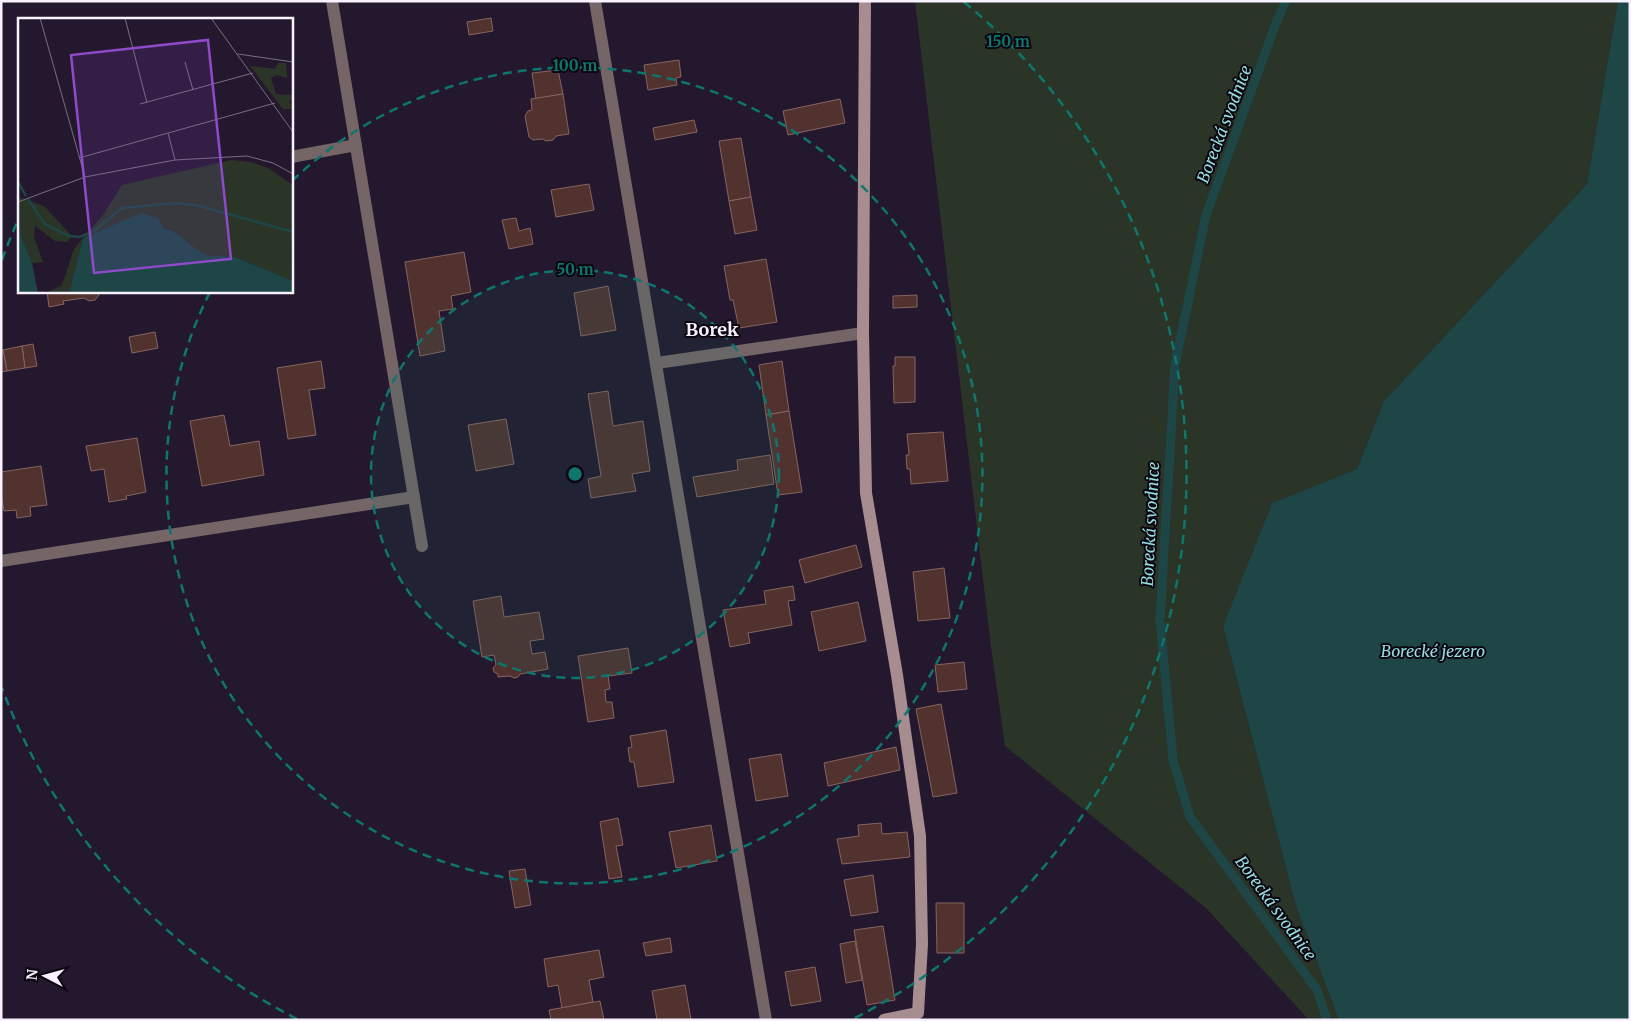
<svg xmlns="http://www.w3.org/2000/svg" width="1631" height="1021" font-family="Merriweather,serif">
<style>
.green{fill:#2a3527}
.water{fill:#1e4646}
.lines{fill:none;stroke-linecap:round;stroke-linejoin:round}
.stream{stroke:#1e4646;stroke-width:9}
.building{fill:#51322f;stroke:#876460}
.street{stroke:#756566;stroke-width:12}
.secondary{stroke:#a78d8f;stroke-width:12}
.ring{fill:none;stroke:#0f766e;stroke-width:2.5;stroke-dasharray:9 6}
.labels{text-anchor:middle;stroke-width:4;stroke-linejoin:round;paint-order:stroke}
.water-label{font-size:16px;font-style:italic;fill:#95e0e1;stroke:#0b060f}
.quarter-label{font-size:18px;font-weight:bold;fill:#f8f1fe;stroke:#0b060f}
.inset-river{fill:none;stroke:#1e4646;stroke-width:2.5}
.inset-road{fill:none;stroke:#796f81;stroke-width:1}
.view{fill:#8e4ac8;fill-opacity:0.15;stroke:#8e4ac8;stroke-width:2.5}
.inset-edge{fill:none;stroke:#f8f1fe;stroke-width:2.5}
.centre{fill:#0f766e;stroke:#0b060f;stroke-width:2.5}
.ring-label{font-size:15px;text-anchor:middle;font-weight:bold;fill:#0f766e;stroke:#0b060f;stroke-width:4;stroke-linejoin:round;paint-order:stroke}
</style>
<rect width="100%" height="100%" fill="#24182e"/>
<!-- green -->
<path class="green" d="M915 1H1618L1587 184 1384 401 1357 469 1272 503 1223 626 1296 906 1339 1020H1309L1206 908 1005 746 991 647Z"/>
<!-- water -->
<path class="water" d="M1618 1H1630V1020H1339L1296 906 1223 626 1272 503 1357 469 1384 401 1587 184Z"/>
<g class="lines">
<!-- stream -->
<path class="stream" d="M1286 1 1276 23 1206 215 1175 365 1160 620 1173 760 1190 817 1317 990 1327 1020"/>
</g>
<!-- building -->
<g class="building">
<path d="M491 18 493 31 469 35 467 22Z"/>
<path d="M679 60 681 77 676 78 677 85 648 90 644 65Z"/>
<path d="M558 70 563 94 536 99 532 73Z"/>
<path d="M563 94 569 134 556 136 553 140 546 141 543 139 533 140 529 137 525 116 528 111 532 110 531 99Z"/>
<path d="M840 99 845 123 788 135 783 111Z"/>
<path d="M694 120 697 132 655 140 653 128Z"/>
<path d="M741 138 751 197 729 201 719 141Z"/>
<path d="M589 184 594 210 556 217 551 190Z"/>
<path d="M751 197 757 230 735 234 729 201Z"/>
<path d="M516 218 519 231 530 228 533 244 509 249 502 220Z"/>
<path d="M464 252 471 292 451 296 453 309 439 311 445 351 420 356 405 262Z"/>
<path d="M766 259 777 322 739 328 733 300H730L724 266Z"/>
<path d="M608 286 616 330 581 336 574 293Z"/>
<path d="M47 291H98L99 295 95 300 89 301 84 298 63 301 64 304 49 307Z"/>
<path d="M917 295V307L893 308V296Z"/>
<path d="M155 332 158 348 132 353 129 337Z"/>
<path d="M33 344 37 366 25 368 22 346Z"/>
<path d="M22 346 25 368 7 371 3 350Z"/>
<path d="M1 350H3L7 371 1 372Z"/>
<path d="M895 357H915V402L894 403 893 366H895Z"/>
<path d="M321 361 325 388 309 390 316 435 288 439 277 368Z"/>
<path d="M782 361 789 411 766 415 759 365Z"/>
<path d="M608 391 613 426 643 421 650 471 632 474 636 491 591 498 588 479 601 476 588 394Z"/>
<path d="M789 411 802 492 778 495 766 415Z"/>
<path d="M224 415 230 446 259 441 264 475 202 486 190 421Z"/>
<path d="M506 419 514 464 476 471 468 425Z"/>
<path d="M943 432 948 481 911 484 910 469H907L906 455H909L907 434Z"/>
<path d="M137 438 146 492 126 496 127 499 109 502 104 469 91 471 86 446Z"/>
<path d="M770 455 774 484 697 497 693 477 738 470 737 460Z"/>
<path d="M41 466 47 505 30 507 31 516 17 518 16 510 4 511 1 493V472Z"/>
<path d="M856 545 862 567 805 583 799 560Z"/>
<path d="M944 568 950 618 918 621 913 572Z"/>
<path d="M793 586 795 600 788 601 792 625 748 633 750 643 730 647 723 610 766 604 764 591Z"/>
<path d="M501 596 504 617 539 612 544 639 530 641 532 654 545 652 548 669 520 674 518 677 514 678 510 676 498 677V674L494 672 493 668 496 665 494 655 482 657 473 601Z"/>
<path d="M858 602 866 641 819 651 811 612Z"/>
<path d="M628 648 632 673 608 676 610 689 605 690 606 702H612L614 718 588 722 578 656Z"/>
<path d="M964 662 967 689 938 692 935 665Z"/>
<path d="M941 704 957 793 933 797 916 709Z"/>
<path d="M666 730 674 782 638 787 634 762H630L628 748 632 747 630 736Z"/>
<path d="M896 747 900 770 828 786 824 763Z"/>
<path d="M781 754 788 796 756 801 749 759Z"/>
<path d="M618 818 623 845 616 846 622 877 609 879 600 822Z"/>
<path d="M881 823 882 834 907 832 910 857 842 864 837 839 859 836 858 825Z"/>
<path d="M711 825 717 861 676 868 669 832Z"/>
<path d="M525 869 531 905 515 908 509 871Z"/>
<path d="M873 875 878 912 851 916 844 880Z"/>
<path d="M936 903H964V953H937Z"/>
<path d="M883 926 895 1000 867 1005 854 930Z"/>
<path d="M670 938 672 952 646 956 643 943Z"/>
<path d="M855 941 862 980 846 983 840 944Z"/>
<path d="M599 950 604 977 589 980 593 1002 562 1008 558 985 548 987 544 959Z"/>
<path d="M815 967 821 1001 791 1006 785 972Z"/>
<path d="M685 985 691 1020H657L652 991Z"/>
<path d="M600 1001 604 1020H551L549 1010Z"/>
</g>
<g class="lines">
<!-- street -->
<g class="street">
<path d="M332 1 422 546"/>
<path d="M595 1 766 1020"/>
<path d="M291 157 356 145"/>
<path d="M657 363 863 333"/>
<path d="M1 561 414 497"/>
</g>
<!-- secondary -->
<path class="secondary" d="M865 1 863 333 866 493 897 675 920 836 922 944 918 1013 884 1020"/>
</g>
<!-- distance rings -->
<circle cx="575" cy="474" r="204" fill="#0f766e" fill-opacity=".12"/>
<g class="ring">
<circle cx="575" cy="474" r="204"/>
<path d="M292 181A408 408 0 1 1 210 292"/>
<path d="M297 1019A612 612 0 0 1 2 688M2 260A612 612 0 0 1 18 220M964 2A612 612 0 0 1 853 1019"/>
</g>
<g class="labels">
<!-- water labels -->
<g class="water-label">
<text transform="translate(1224 124) rotate(-69)" y="6">Borecká svodnice</text>
<text transform="translate(1150 524) rotate(-87)" y="6">Borecká svodnice</text>
<text x="1433" y="657">Borecké jezero</text>
<text transform="translate(1276 908) rotate(54)" y="6">Borecká svodnice</text>
</g>
<!-- quarter labels -->
<g class="quarter-label">
<text x="712" y="336">Borek</text>
</g>
</g>
<!-- overview -->
<g transform="translate(18 18)">
<rect width="275" height="275" fill="#24182e"/>
<path d="M260 45H268L269 57V60L259 57 253 60 258 76 275 77V82L271 83 275 91H265L232 48 257 51ZM213 142 233 144 250 150 275 167 273 262 217 239 187 237 155 213 146 211 65 220 51 275H28L44 267 56 231 65 220 85 197 104 167ZM0 179 26 188 54 218 49 224 37 223 17 208 16 219 25 244 14 245 0 210Z" fill="#2a3527"/>
<path d="M123 195 140 200 146 211 155 213 187 237 217 239 273 262 275 259V275H51L65 220ZM0 210 14 245 20 275H0Z" fill="#1e4646"/>
<path class="inset-river" d="M0 164 8 178M10 181 27 206 51 218 62 219 76 213 104 190 157 185 178 187 275 214"/>
<path class="inset-road" d="M22 0 67 159M107 0 129 85M193 0 275 114M220 36 275 44M167 44 175 72M122 86 235 55M150 115 157 142M61 140 257 85M0 184 67 159 157 142 229 138 255 145 275 156"/>
<path class="view" d="M190 22 213 241 76 255 53 37Z"/>
<rect width="275" height="275" class="inset-edge"/>
</g>
<circle cx="575" cy="474" r="8" class="centre"/>
<g class="ring-label">
<text x="1008" y="47">150 m</text>
<text x="575" y="71">100 m</text>
<text x="575" y="275">50 m</text>
</g>
<!-- border -->
<rect width="1631" height="1021" fill="none" stroke="#f8f1fe" stroke-width="5"/>
<!-- north arrow -->
<g transform="translate(45 976) rotate(276)" stroke="#0b060f" stroke-width="4" paint-order="stroke">
<path d="M0-4L9 19L0 12L-9 19Z" fill="#f8f1fe"/>
<text y="-8" font-size="14" font-weight="bold" text-anchor="middle" fill="#f8f1fe">N</text>
</g>
</svg>
